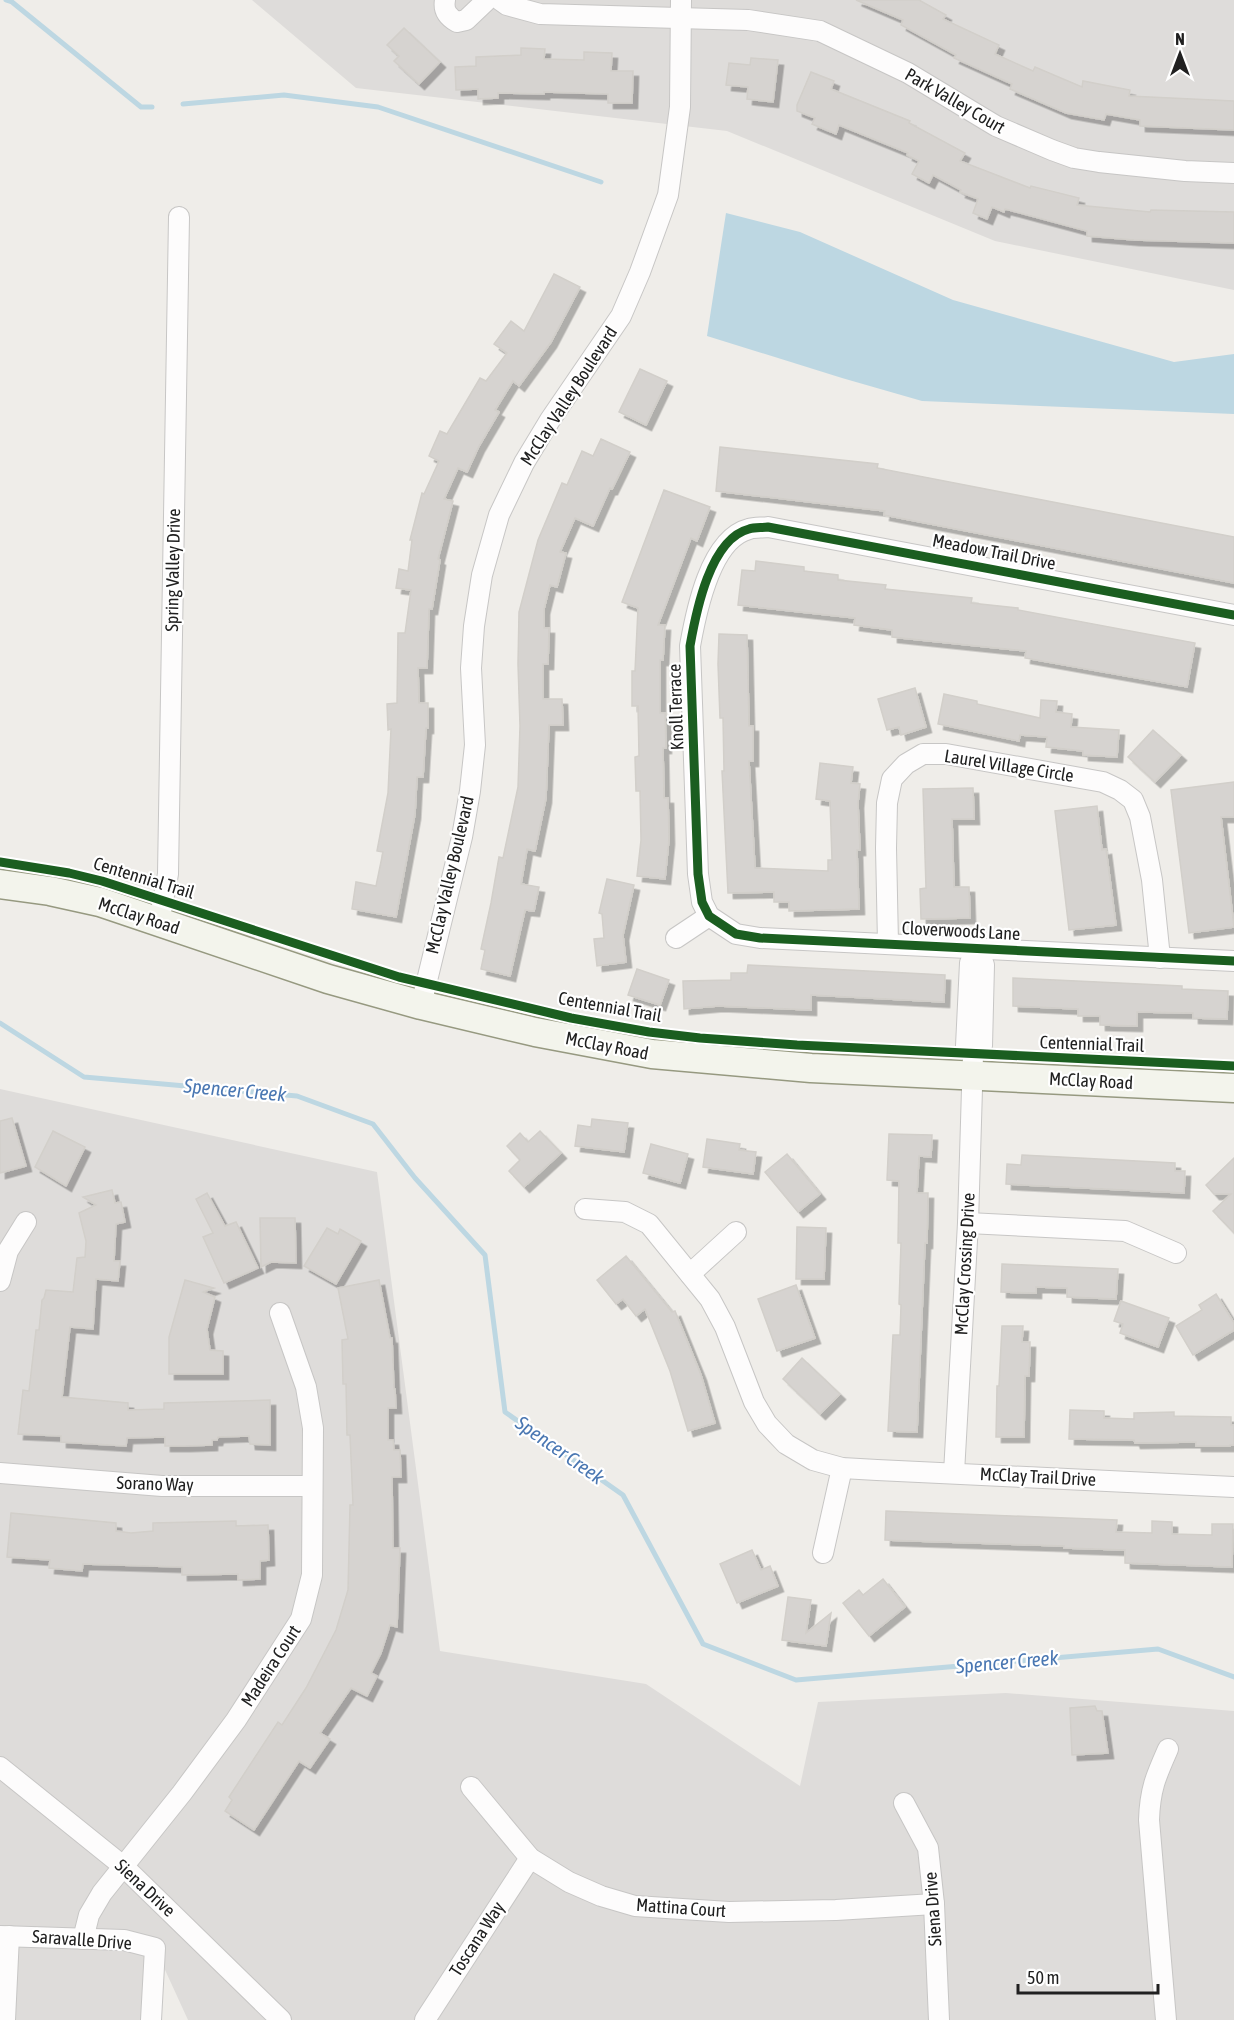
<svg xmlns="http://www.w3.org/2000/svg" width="1234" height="2020" font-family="'Asap Condensed',sans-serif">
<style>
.residential{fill:#dedcda}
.water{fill:#bdd7e2}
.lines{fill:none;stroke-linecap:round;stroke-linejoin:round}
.stream{stroke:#bdd7e2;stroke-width:5}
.building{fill:#d6d3d0;stroke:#d2cfca;stroke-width:1.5;filter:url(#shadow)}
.minor-casing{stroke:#c7c6c5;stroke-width:22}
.secondary-casing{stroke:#969980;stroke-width:31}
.minor{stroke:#fdfcfc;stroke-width:20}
.secondary{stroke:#f3f4ec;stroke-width:28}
.cycleway-casing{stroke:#fff;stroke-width:13}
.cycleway{stroke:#1b5e20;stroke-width:9}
.labels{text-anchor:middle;stroke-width:4.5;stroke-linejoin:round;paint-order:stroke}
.street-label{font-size:18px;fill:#202020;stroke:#fff}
.water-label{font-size:20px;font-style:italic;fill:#4a77b2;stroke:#fff}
</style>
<defs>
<filter id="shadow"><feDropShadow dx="5.5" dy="5.5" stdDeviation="0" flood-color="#0004"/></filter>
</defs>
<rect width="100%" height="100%" fill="#efede9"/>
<!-- residential -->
<g class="residential">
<path d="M252 0H1234V290L995 241 727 131 356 88Z"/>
<path d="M0 1089 377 1172 440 1651 646 1684 800 1786 818 1702 1006 1693 1234 1711V2020H188L155 1948 154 2020H0Z"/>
</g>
<!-- water -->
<path class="water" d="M726 213 800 232 953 300 1174 362 1234 354V414L922 401 842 378 707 336Z"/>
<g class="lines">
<!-- stream -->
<g class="stream">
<path d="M6 0 12 2 141 107H152"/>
<path d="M183 104 284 95 378 107 601 182"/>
<path d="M0 1023 84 1077 297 1096 373 1124 415 1178 485 1255 505 1412 623 1495 703 1644 796 1680 1158 1649 1234 1677"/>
</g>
</g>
<!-- building -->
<g class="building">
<path d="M856 0H919L946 15 943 19 999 45 995 54 1033 71 1035 67 1082 87 1083 81 1130 90 1129 96 1234 101V130L1140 126V120L1106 114 1104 120 1066 113 1010 89 1012 84 954 58 956 55 901 25 903 20Z"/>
<path d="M404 28 440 62 419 84 394 61 399 56 387 45Z"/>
<path d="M521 48 545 49 544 59 584 60V52L612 53 611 71H633L632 103H608V94L544 92V94L498 93V98L478 99V89L456 90 455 67 476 66V57L521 55Z"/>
<path d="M751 58 778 60 773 102 747 99 748 87 726 85 729 63 750 65Z"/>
<path d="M811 72 834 81 831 89 910 121 909 123 965 153 960 161 1030 188 1031 186 1079 198 1077 205 1150 212 1151 210 1234 212V243L1134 240 1087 236V231L1005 209 1004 212 992 207 987 219 973 213 978 199 960 192 961 190 933 175 929 183 912 174 919 161 907 155 908 153 839 125 836 134 812 124 815 118 797 111V105Z"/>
<path d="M554 274 580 287 551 342 519 386 513 381 495 410 499 412 479 446 467 472 458 468 444 499 453 501 438 559 440 560 432 609H429L427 668H418L419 703H428V728H426L423 777H417L415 814 396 917 352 909 356 882 376 886 383 852 377 851 388 793 391 729 388 730 387 704 397 703 398 633H405L411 590 396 588 399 569 408 571 412 540H410L422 493 424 494 439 461 429 456 440 431 447 434 480 378 486 381 507 353 494 344 511 321 524 331Z"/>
<path d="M640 369 667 381 646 425 619 412Z"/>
<path d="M601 439 630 452 612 489 610 488 593 526 575 518 560 552 566 553 557 587 550 585 544 609V628H549L548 664H543V699H562L563 725H549L546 798 535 851 527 849 521 884 539 887 534 911 525 910 510 976 481 969 485 950 481 949 491 903 499 857 503 858 518 787 520 726 518 664 519 612 538 540 562 483 567 485 582 451 593 456Z"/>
<path d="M720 447 878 464 877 468 1234 537V583L884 515 885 511 716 491Z"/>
<path d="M664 490 710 507 697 541 691 538 658 625H665L663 660H660V713H665L666 748H663L664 798H668L669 839 665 879 637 876 641 840 640 791H636L635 757 639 756 638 706H632V671H635L638 608 622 602Z"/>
<path d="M756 561 804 567V571L838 575V580L886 585 885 589 972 598 971 603 1018 608V610L1195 643 1187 687 1025 658 1026 651 892 637V630L854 625 855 618 738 605 742 570 755 571Z"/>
<path d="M719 634 747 635 749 726H753V761H749L755 868 828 871V860H832L830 801 816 799 820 763 853 767 851 783 860 784 858 803 860 850H857L859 909 789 911V902H774V892L728 893 722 771H724L723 718H720L718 664Z"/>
<path d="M915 688 926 727 901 735 899 727 887 730 878 699Z"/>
<path d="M944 694 977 701V704L1040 718 1041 700 1057 701 1056 712 1072 714 1071 727 1119 730 1117 757 1083 755V751L1046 747 1047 737 1020 735 1019 741 938 724Z"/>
<path d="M1153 730 1181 755 1155 782 1128 757Z"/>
<path d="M1234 782V817H1221L1234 927 1189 933 1171 790Z"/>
<path d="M973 788 974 819H952L954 887H969L970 918 921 919 920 889 926 888 923 789Z"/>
<path d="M1097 806 1102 850 1106 849 1116 925 1069 930 1055 811Z"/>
<path d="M607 879 634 885 623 935 626 962 597 966 594 939 604 938 602 914 599 913Z"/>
<path d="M748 965 945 975 944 1002 811 995V1010L718 1006 684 1009 683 981 731 980V973H747Z"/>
<path d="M637 969 669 980 660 1005 628 995Z"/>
<path d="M1013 978 1182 986V989L1228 991 1227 1019 1193 1018V1013L1137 1012V1026L1100 1025V1016H1078V1009L1013 1006Z"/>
<path d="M12 1118 26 1166 0 1173V1121Z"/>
<path d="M592 1119 628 1123 624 1152 575 1146 578 1125 591 1127Z"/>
<path d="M53 1131 85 1147 66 1186 35 1167Z"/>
<path d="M540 1131 561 1153 524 1187 509 1171 520 1160 507 1146 520 1133 528 1142Z"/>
<path d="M889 1134 932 1135 931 1157 919 1156 917 1193H928L927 1243H925L917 1432 888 1431 893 1335H900L901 1305 899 1304 901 1243H898L899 1181 887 1180Z"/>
<path d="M707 1139 740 1144 739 1150 756 1152 753 1174 703 1167Z"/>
<path d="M651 1144 688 1154 680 1183 643 1173Z"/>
<path d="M787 1154 820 1194 798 1212 765 1172Z"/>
<path d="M1022 1155 1175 1163V1171H1185L1184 1193 1006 1184 1007 1164 1021 1165Z"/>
<path d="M1234 1158V1233L1213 1211 1231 1194H1214L1206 1185Z"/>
<path d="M112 1190 115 1203 121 1202 125 1222 116 1224 114 1261H120L118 1281 96 1279 93 1329 70 1327 62 1397 128 1403V1410L164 1409V1403L270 1400V1445L250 1444 249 1436 218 1437 217 1440H212V1445L185 1446H165V1437L127 1438 126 1446 61 1442V1436L18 1434 23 1390 29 1391 36 1330H39L42 1300 44 1298 46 1290 73 1292 77 1258 85 1257 86 1241 79 1213 96 1205 83 1197Z"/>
<path d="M207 1193 225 1226 236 1222 258 1268 224 1283 203 1237 213 1233 196 1199Z"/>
<path d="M260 1218H295L296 1263 271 1262 261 1267Z"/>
<path d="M797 1227 826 1228 824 1279H796Z"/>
<path d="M327 1228 338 1234 340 1229 361 1241 336 1284 304 1266Z"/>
<path d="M626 1256 672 1312 675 1311 701 1375 715 1423 688 1431 670 1371 645 1309 636 1316 623 1299 616 1304 597 1280Z"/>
<path d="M1002 1264 1118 1269 1116 1299 1067 1297V1288L1036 1287V1293L1001 1292Z"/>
<path d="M185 1280 214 1288 203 1292 215 1297 207 1329 210 1350 223 1351V1374H169V1337Z"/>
<path d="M379 1280 390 1338H392L394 1389H395L396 1408H388V1440H393L394 1450H400L401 1477H392L393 1548H400L397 1627 390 1625 381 1653 371 1673 377 1676 367 1696 351 1688 320 1733 330 1739 310 1768 299 1761 254 1830 225 1811 232 1800 229 1797 278 1722 282 1725 306 1688 336 1630 348 1590 350 1505H353L350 1435H347L346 1384H343L342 1340 348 1339 338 1288Z"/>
<path d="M796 1285 815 1338 777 1351 758 1299Z"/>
<path d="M1216 1294 1234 1323V1330L1193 1355 1176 1326 1202 1310 1199 1305Z"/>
<path d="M1121 1301 1169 1318 1158 1347 1120 1333 1123 1324 1114 1321Z"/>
<path d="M1002 1326H1023L1022 1342H1030L1029 1376H1025L1024 1437H996L997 1386H999Z"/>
<path d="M802 1358 840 1394 820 1414 783 1379Z"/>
<path d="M1070 1410 1104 1411V1418L1134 1419V1413L1174 1412V1416L1231 1417V1425H1234V1445H1230V1446H1196V1442L1135 1443 1134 1440 1069 1439Z"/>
<path d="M886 1511 1117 1520 1116 1532 1152 1533V1521L1172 1522V1534L1212 1535V1524H1233L1232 1567 1125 1563V1550L1064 1548V1546L885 1540Z"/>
<path d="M11 1513 116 1523V1531L131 1533 153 1531V1523L236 1521V1526L268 1525 269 1560 260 1561V1579L238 1580V1574L182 1575V1567L83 1564 82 1571 49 1568 50 1560 7 1557Z"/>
<path d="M752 1550 761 1570 770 1566 778 1586 737 1603 720 1564Z"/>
<path d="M883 1579 905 1607 869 1636 843 1603 859 1590 863 1595Z"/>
<path d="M788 1597 811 1600 806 1633 831 1613 826 1646 782 1640Z"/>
<path d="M1095 1706 1097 1711H1102L1108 1753 1072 1755 1070 1708Z"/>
</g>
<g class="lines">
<!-- minor casing -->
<g class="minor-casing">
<g id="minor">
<path d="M445 0C443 11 448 17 457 22L466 20 487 0"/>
<path d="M500 0 507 5 540 14 748 20 820 31 908 73 996 126 1052 150 1074 158 1099 162 1185 171 1234 173"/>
<path d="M1234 615 768 527C762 528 755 527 749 529 710 539 696 612 690 646L698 874 702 902 709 916 736 934 760 938 1234 961"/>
<path d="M159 922 168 874 179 217"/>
<path d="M676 938 709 916"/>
<path d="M888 943 886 848 887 803 892 779 906 764 923 754H946L1103 782 1120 790 1133 800 1140 817 1152 880 1160 958"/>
<path d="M421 1005 462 837 470 791 475 745 471 668 474 626 482 575 499 515 524 463 550 420 621 316 640 272 668 195 680 107 681 0"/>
<path d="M973 1055 966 1046 970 963 978 949"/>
<path d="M585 1209 625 1212 649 1224 710 1299 725 1327 754 1402 767 1424 786 1444 813 1460 842 1468 877 1470 1234 1487"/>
<path d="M968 1223 1125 1231 1176 1253"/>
<path d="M690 1274 736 1232"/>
<path d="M0 1281 8 1251 26 1222"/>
<path d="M0 1473 162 1486H311"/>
<path d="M954 1473 968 1223 973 1055 982 1046 984 965 978 949"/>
<path d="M823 1553 842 1468"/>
<path d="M0 1767 123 1866 281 2020"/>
<path d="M471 1787 530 1858 569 1882 601 1896 635 1906 729 1912 836 1910 934 1904"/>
<path d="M904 1803 928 1848 934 1904 939 2020"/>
<path d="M0 1936 124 1940 155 1948 151 2020"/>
<path d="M83 1939 89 1915 102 1893 182 1793 236 1720 301 1619 312 1575 313 1428 306 1387 280 1313"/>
<path d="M5 2020 9 1936"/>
<path d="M425 2020 530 1858"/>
<path d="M1166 2020 1149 1820C1150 1789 1156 1776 1168 1749"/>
</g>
</g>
<!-- secondary casing -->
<g class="secondary-casing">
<path id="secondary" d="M0 884 50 891 100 902 328 979 421 1005 535 1032 652 1054 811 1068 1234 1088"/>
</g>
<!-- minor -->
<use href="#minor" class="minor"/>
<!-- secondary -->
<use href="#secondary" class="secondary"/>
<!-- cycleway casing -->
<g class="cycleway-casing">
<g id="cycleway">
<path d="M1234 615 768 527C762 528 755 527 749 529 710 539 696 612 690 646L698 874 702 902 709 916 736 934 760 938 1234 961"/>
<path d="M0 862 69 873 102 881 399 977 571 1018 649 1032 700 1038 797 1045 1234 1066"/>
</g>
</g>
<!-- cycleway -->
<use href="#cycleway" class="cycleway"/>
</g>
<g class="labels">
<!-- street labels -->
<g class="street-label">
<text transform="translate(955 101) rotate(30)" y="6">Park Valley Court</text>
<text transform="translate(569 396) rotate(-57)" y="6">McClay Valley Boulevard</text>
<text transform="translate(994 552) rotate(11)" y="6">Meadow Trail Drive</text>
<text transform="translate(173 570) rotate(-89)" y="6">Spring Valley Drive</text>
<text transform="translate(676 707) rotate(-92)" y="6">Knoll Terrace</text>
<text transform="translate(1009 766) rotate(9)" y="6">Laurel Village Circle</text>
<text transform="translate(450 875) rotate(-77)" y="6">McClay Valley Boulevard</text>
<text transform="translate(144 878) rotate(17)" y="6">Centennial Trail</text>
<text transform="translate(139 916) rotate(18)" y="6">McClay Road</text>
<text transform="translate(961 931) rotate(3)" y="6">Cloverwoods Lane</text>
<text transform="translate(610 1007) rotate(10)" y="6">Centennial Trail</text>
<text transform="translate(1092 1044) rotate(2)" y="6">Centennial Trail</text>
<text transform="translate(607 1046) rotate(11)" y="6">McClay Road</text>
<text transform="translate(1091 1081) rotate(3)" y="6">McClay Road</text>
<text transform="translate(965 1264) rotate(-87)" y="6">McClay Crossing Drive</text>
<text transform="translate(1038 1477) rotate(3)" y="6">McClay Trail Drive</text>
<text transform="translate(155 1484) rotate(2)" y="6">Sorano Way</text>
<text transform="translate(271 1666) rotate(-57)" y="6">Madeira Court</text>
<text transform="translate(145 1888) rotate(43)" y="6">Siena Drive</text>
<text transform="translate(681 1908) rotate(4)" y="6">Mattina Court</text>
<text transform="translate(933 1909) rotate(-94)" y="6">Siena Drive</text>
<text transform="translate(477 1939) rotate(-57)" y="6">Toscana Way</text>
<text transform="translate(82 1940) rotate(4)" y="6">Saravalle Drive</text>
</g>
<!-- water labels -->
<g class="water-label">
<text transform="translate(235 1090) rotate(5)" y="7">Spencer Creek</text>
<text transform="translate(560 1450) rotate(35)" y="7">Spencer Creek</text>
<text transform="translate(1007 1662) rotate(-5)" y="7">Spencer Creek</text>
</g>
</g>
<!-- north arrow -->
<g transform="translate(1180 54)" stroke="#ffffff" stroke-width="4.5" paint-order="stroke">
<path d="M0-4.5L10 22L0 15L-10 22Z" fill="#202020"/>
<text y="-9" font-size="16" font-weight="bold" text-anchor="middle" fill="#202020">N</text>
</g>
<!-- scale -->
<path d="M1018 1984v9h140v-9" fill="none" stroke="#202020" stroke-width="3"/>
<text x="1027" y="1984" font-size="18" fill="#202020" stroke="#ffffff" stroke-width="4.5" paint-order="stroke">50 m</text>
</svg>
